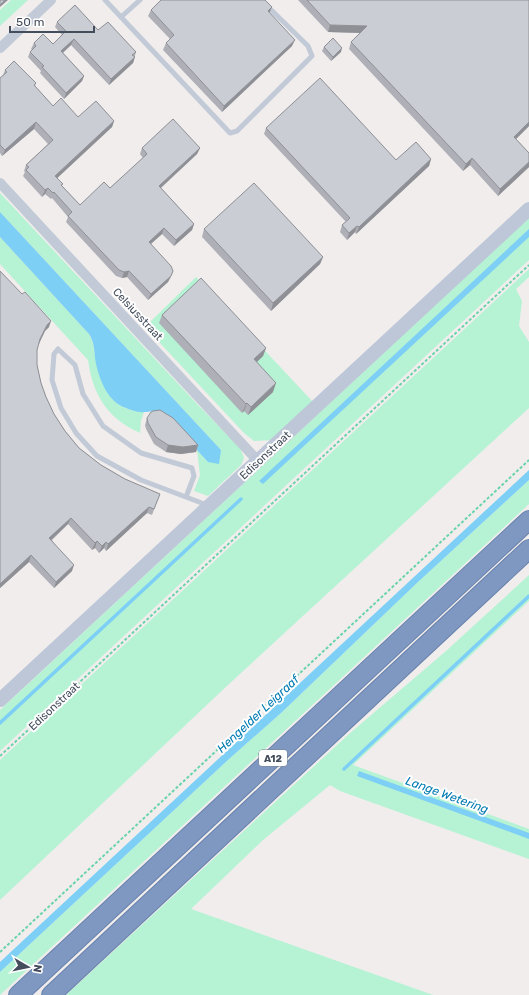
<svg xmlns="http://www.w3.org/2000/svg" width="529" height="995" font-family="Rubik,sans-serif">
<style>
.green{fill:#b5f3d4}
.water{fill:#7dcff5}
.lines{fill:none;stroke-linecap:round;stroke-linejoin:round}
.stream{stroke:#7dcff5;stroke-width:3.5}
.highway-casing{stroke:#6a83ad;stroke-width:20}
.path{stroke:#69d4ab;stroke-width:2;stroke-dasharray:3 2;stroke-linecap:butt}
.lane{stroke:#c1cad6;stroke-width:5}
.street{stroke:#c1cad6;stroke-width:10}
.secondary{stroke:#bdc7d8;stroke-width:14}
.highway{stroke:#7e98c2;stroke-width:18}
.wall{fill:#afb0b7}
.shaded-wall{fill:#8e9095}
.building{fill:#cbcdd5;stroke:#8e9095}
.labels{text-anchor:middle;stroke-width:4;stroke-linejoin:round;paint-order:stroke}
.shield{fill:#fff;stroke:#7b828d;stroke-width:1}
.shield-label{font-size:10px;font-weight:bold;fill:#434d5c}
.street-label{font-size:11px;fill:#434d5c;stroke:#fff}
.water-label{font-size:12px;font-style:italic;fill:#007ab2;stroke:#fff}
</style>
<rect width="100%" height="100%" fill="#f0edec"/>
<!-- green -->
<g class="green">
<path d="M11 0H28L0 26V10Z"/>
<path d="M0 193 197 404 240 448 244 458 241 465 208 496 194 491 200 475 197 450 208 462 221 450 0 212Z"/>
<path d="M529 218V260L0 751V710Z"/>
<path d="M0 237 89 334C94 343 94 352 96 362 98 374 107 396 117 403 124 409 134 411 144 412L141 421 140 433C107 418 93 395 88 360L0 264Z"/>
<path d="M529 269V277L516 289 522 301 519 326 529 342V408L229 684 0 900V760Z"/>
<path d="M196 277 313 402 273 440 254 441 244 433 145 327Z"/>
<path d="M529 480V504L0 995V972L229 759 281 713 418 582Z"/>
<path d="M529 575V601L353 765 529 829V859L340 791 330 785 263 840 191 909 433 995H66L349 734 446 651Z"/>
</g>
<!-- water -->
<g class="water">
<path d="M0 212 221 450 219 464 208 462 162 412C154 409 151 412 144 412 139 413 131 410 126 408 108 402 100 381 96 364 94 353 95 343 89 334L0 237Z"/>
<path d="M529 229V237L263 484 259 481Z"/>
<path d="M529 470V480L418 582 281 713 229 759 0 972V962Z"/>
<path d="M359 771 529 833V839L357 776Z"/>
</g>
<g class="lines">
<!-- stream -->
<g class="stream">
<path d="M0 723 241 499"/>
<path d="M344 769 529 596"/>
</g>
<!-- highway casing -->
<g class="highway-casing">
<g id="highway">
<path d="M18 995 529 520"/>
<path d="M51 995 529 549"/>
</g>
</g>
<!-- path -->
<g class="path">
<path d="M0 756 529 265"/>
<path d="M0 952 529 460"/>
</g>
<!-- lane -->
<g class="lane">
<path d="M105 0 230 133 237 131 312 56 308 46 261 0"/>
<path d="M121 17 140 0"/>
<path d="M186 497 194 476 192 468 141 453 103 426 83 394 75 365 58 349 54 354 52 380 61 408 76 433 97 456 141 480 207 505"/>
</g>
<!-- street -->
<g class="street">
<path d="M0 48 51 0"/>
<path d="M0 183 258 461"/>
</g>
<!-- secondary -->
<path class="secondary" d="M0 700 529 209"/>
<!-- highway -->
<use href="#highway" class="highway"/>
</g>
<!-- wall -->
<g class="wall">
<path d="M298 0H529V126L516 139 529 153V167L498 196 470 165 463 171 349 49 351 42 360 33 328 32Z"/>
<path d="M151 10 269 13 292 46 222 112 163 50 166 43 170 39 148 16Z"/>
<path d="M57 22 98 30 136 52 133 63 109 85 71 45 63 53 84 76 82 81 64 99 40 73 41 71 28 57 30 52 32 50 31 49 34 43 53 44 62 35 55 27Z"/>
<path d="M324 47 341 52 331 61 322 51Z"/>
<path d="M5 70 36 83 35 86 53 106 78 117 114 121 112 127 57 178 62 186 80 205 110 188 143 158 140 154 142 148H200L197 154 161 188 194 224 192 230 174 246 162 234 151 244 171 277 168 282 148 300 127 277 122 278 116 276 66 222 68 217 52 198 51 199 45 194 42 197 23 176 25 172 24 171 26 165 48 144 34 129 2 156 0 153V78L3 75Z"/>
<path d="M266 128 396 160 431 159 429 166 356 234 355 232 347 240 340 232 342 225 346 222 264 134Z"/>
<path d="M204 229 323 257 320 264 271 311 202 237Z"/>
<path d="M0 271 49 327 45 331 39 343 37 350V365L41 383 46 397 54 414 65 431 79 448 101 465 125 479 160 494 152 515 147 513 106 551 104 548 99 553 95 548 92 550 68 524 52 540 72 571 54 588 29 562 0 588Z"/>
<path d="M162 315 266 348 263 356 256 362 273 392 248 415 244 411 242 413 159 323Z"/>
<path d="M147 418 198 445 196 452 181 454 166 452 154 444 146 429 145 425Z"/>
</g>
<!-- shaded-wall -->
<g class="shaded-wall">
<path d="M5 0H8L0 7V5Z"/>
<path d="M272 7 269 14 268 11Z"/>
<path d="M330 25 367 26 365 33 328 32Z"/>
<path d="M74 39 71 45 59 56 61 51Z"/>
<path d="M295 40 292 46 222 112 224 106Z"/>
<path d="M342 48 341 52 331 61 333 57Z"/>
<path d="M135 57 133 63 109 85 111 79Z"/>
<path d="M84 76 82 81 64 99 66 93Z"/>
<path d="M114 121 112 127 53 182 55 176Z"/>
<path d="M36 122 34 129 2 156 5 150Z"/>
<path d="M529 122V126L511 144 514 137Z"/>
<path d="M200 148 197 154 156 192 159 186Z"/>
<path d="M472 158 470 165 463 171 466 164Z"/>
<path d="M431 159 429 166 356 234 359 227Z"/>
<path d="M529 162V167L498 196 500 189Z"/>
<path d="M48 188 45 194 42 197 45 190Z"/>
<path d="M194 224 192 230 174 246 176 240Z"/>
<path d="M357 226 355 232 347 240 349 233Z"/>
<path d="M164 228 162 234 146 248 149 242Z"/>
<path d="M323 257 320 264 271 311 273 303Z"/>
<path d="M129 271 127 277 122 278 124 272Z"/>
<path d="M173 271 168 282 148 300 151 294Z"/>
<path d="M51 321 49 327 45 331 38 346 40 339 47 325Z"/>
<path d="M266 348 263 356 251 368 254 359Z"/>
<path d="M276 383 273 392 248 415 251 407Z"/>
<path d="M247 403 244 411 242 413 246 404Z"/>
<path d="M168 445H198L196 452 181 454 166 452Z"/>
<path d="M149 507 147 513 106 551 108 544Z"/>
<path d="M71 518 68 524 47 544 49 538Z"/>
<path d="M97 541 95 548 92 550 95 543Z"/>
<path d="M106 542 104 548 99 553 102 546Z"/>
<path d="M31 555 29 562 0 588V584Z"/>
<path d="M74 565 72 571 54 588 56 582Z"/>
</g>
<!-- building -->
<g class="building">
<path d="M0 0H5L0 5Z"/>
<path d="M161 0H265L272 7 268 11 295 40 224 106 166 43 174 35 151 10Z"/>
<path d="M307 0H529V122L514 137 529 153V162L500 189 472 158 466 164 351 42 367 26 330 25Z"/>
<path d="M75 5 98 30 108 22 136 52 132 55 135 57 111 79 74 39 61 51 84 76 66 93 42 67 44 66 30 52 36 46 34 43 43 34 53 44 66 31 57 22Z"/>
<path d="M333 38 342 48 333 57 324 47Z"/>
<path d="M14 61 36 83 34 85 53 106 61 98 78 117 96 101 114 121 55 176 63 184 61 185 80 205 104 182 110 188 147 154 142 148 173 119 200 148 159 186 194 224 176 240 164 228 149 242 171 266 173 271 171 276 151 294 129 271 124 272 119 270 68 216 72 212 54 192 53 193 48 188 45 190 26 170 29 167 26 165 53 140 36 122 5 150 0 145V78L7 72 5 70Z"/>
<path d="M320 78 396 160 416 142 431 159 359 227 357 226 349 233 342 225 350 218 266 128Z"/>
<path d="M254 183 323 257 273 303 204 229Z"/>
<path d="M0 271 22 294 25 292 51 321 47 325 40 339 37 350V365L41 383 46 397 54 414 65 431 79 448 101 465 125 479 160 494 154 509 149 507 108 544 106 542 102 546 97 541 95 543 71 518 49 538 74 565 56 582 31 555 0 584Z"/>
<path d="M201 278 266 348 254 359 276 383 251 407 247 403 246 404 162 315Z"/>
<path d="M160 410 173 418 198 445 183 447 168 445 156 437 148 423 147 418 151 412 153 411Z"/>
</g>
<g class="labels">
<!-- shield labels -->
<rect class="shield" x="259" y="750" width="28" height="16" rx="3"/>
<g class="shield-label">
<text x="273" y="762">A12</text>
</g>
<!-- street labels -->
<g class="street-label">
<text transform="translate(138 314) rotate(47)" y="4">Celsiusstraat</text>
<text transform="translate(265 455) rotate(-43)" y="4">Edisonstraat</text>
<text transform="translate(54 706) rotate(-43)" y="4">Edisonstraat</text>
</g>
<!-- water labels -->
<g class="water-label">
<text transform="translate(258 714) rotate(-43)" y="4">Hengelder Leigraaf</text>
<text transform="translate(447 795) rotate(20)" y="4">Lange Wetering</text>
</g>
</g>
<!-- north arrow -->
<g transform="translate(28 967) rotate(99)" stroke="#ffffff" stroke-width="3" paint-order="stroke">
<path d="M0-3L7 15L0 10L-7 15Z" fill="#434d5c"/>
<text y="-6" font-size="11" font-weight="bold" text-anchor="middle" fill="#434d5c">N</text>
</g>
<!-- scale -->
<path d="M10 26v6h84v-6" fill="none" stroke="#434d5c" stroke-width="2"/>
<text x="16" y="26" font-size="12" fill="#434d5c" stroke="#ffffff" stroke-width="3" paint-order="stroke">50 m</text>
</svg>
